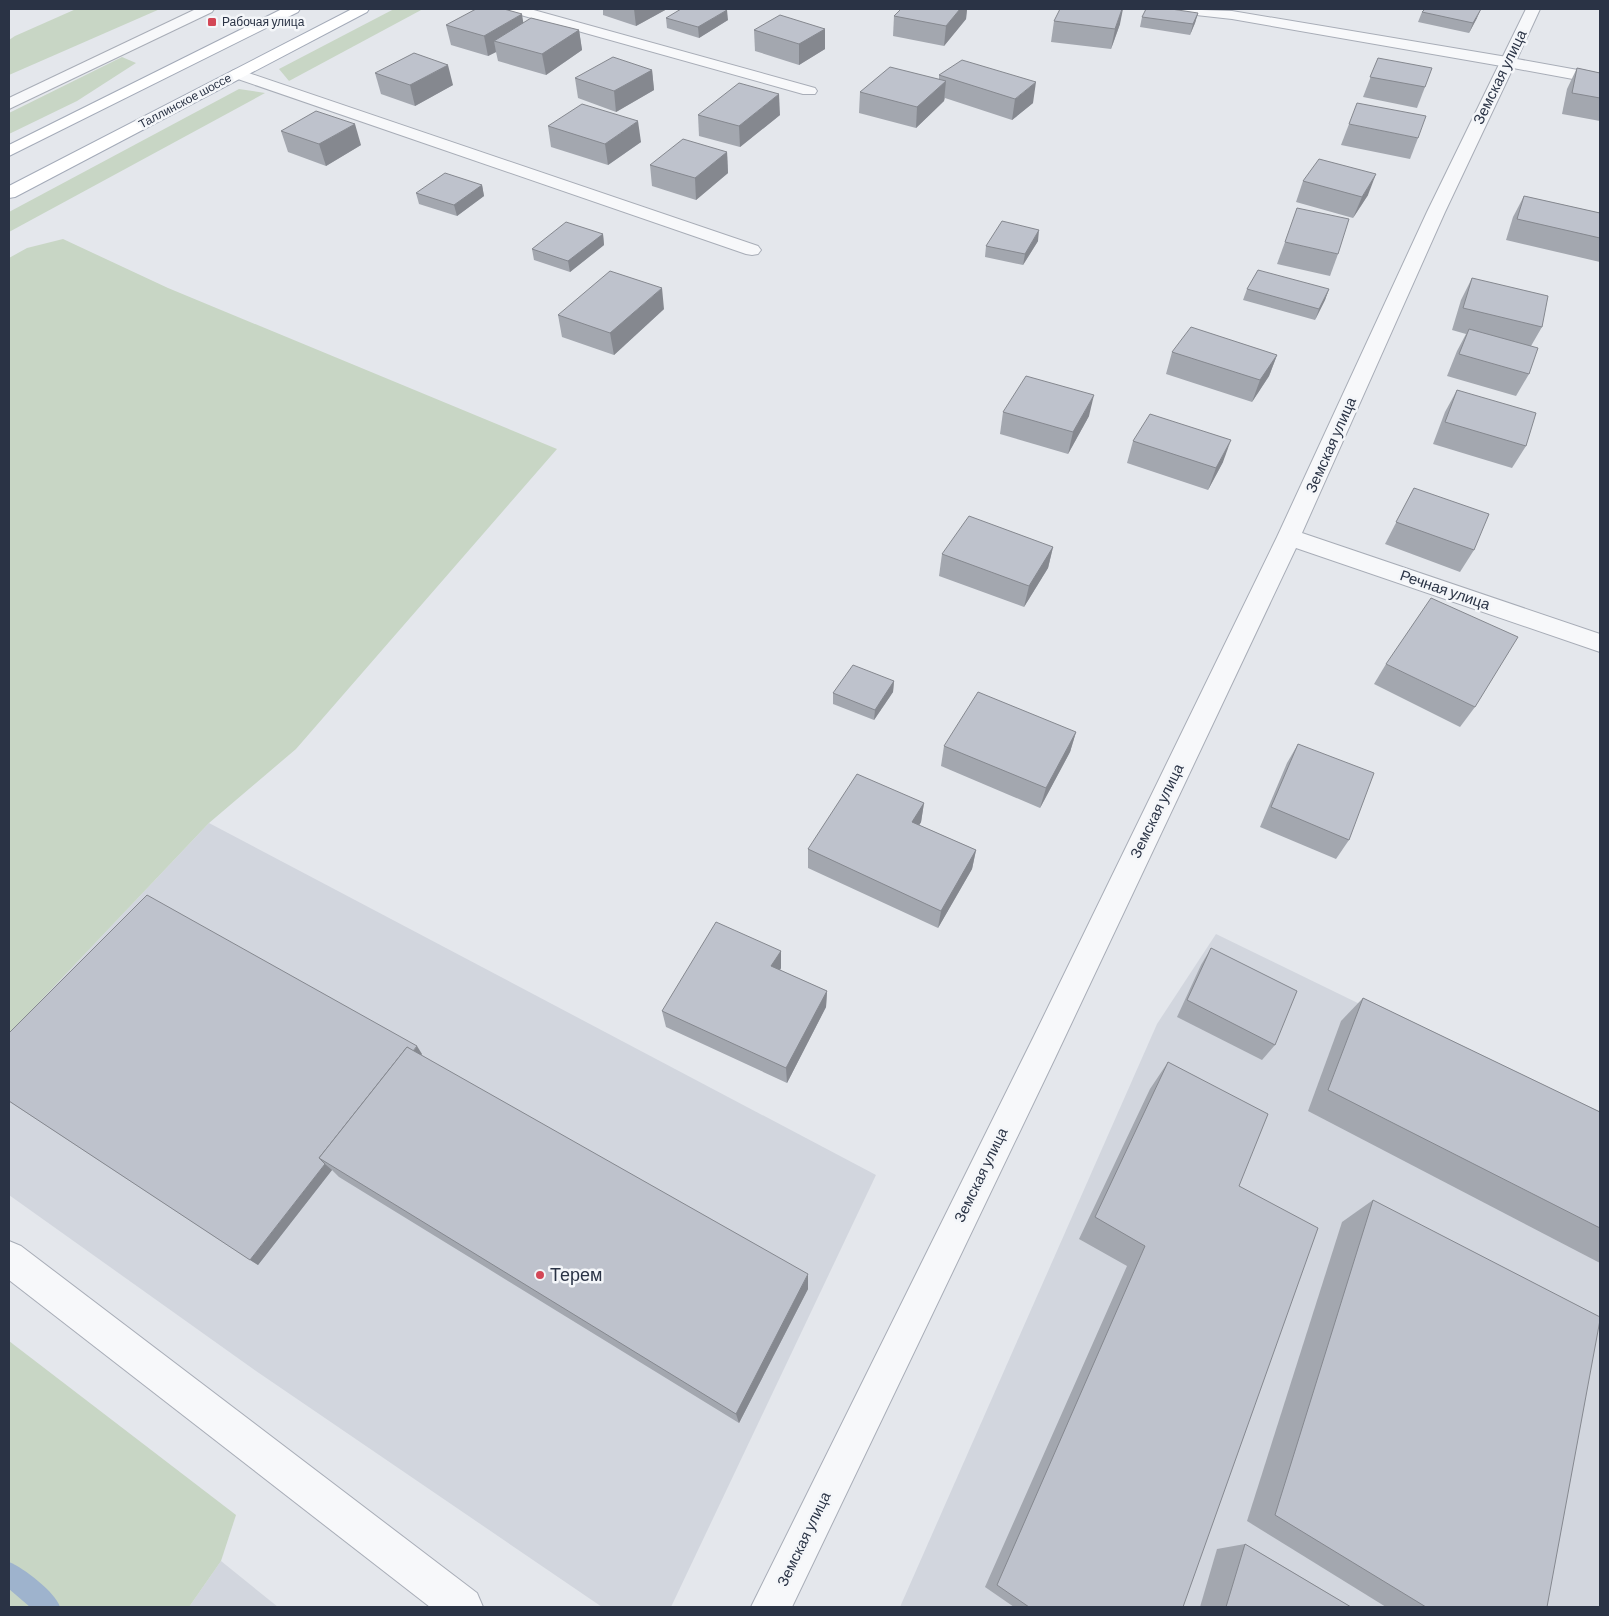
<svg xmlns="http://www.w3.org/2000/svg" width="1609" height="1616" font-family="Barlow,sans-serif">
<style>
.built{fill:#d2d6de}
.green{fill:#c8d6c5}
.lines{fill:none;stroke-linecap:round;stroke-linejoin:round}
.stream{fill:#9eb3cd;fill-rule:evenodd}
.service-casing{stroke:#a8adb7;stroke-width:2}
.minor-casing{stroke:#a8adb7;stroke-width:2}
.primary-casing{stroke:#a3aab8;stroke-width:2}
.service{fill:#f7f8fa;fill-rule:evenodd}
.minor{fill:#f7f8fa;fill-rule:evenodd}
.primary{fill:#fff;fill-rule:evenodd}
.wall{fill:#a3a7af}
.shaded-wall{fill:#85888f}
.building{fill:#bec2cc;stroke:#85888f}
.poi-dot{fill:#d34756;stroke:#f4f6f9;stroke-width:2}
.labels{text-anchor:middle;stroke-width:5;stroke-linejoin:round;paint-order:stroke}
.far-poi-label{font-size:12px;fill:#2a3345;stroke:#f4f6f9;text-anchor:start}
.far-street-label{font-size:12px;fill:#2a3345;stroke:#f4f6f9}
.street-label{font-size:15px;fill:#2a3345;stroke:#f4f6f9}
.near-poi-label{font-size:18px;fill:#2a3345;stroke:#f4f6f9;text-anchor:start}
</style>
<rect width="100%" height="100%" fill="#e4e7ec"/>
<!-- built -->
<g class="built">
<path d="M209 823 876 1175 671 1607H602L256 1371 9 1195V1034Z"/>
<path d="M1216 934 1600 1121V1607H900L1157 1024Z"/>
<path d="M221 1561 278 1607H189Z"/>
</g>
<!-- green -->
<g class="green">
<path d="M76 9H160L9 75V40L15 36Z"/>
<path d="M394 9H423L289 81 279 69Z"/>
<path d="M122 57 136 63 77 101 9 134V113Z"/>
<path d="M239 89 265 93 9 232V212Z"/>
<path d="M63 239 168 288 557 449 296 749 209 823 9 1034V258L27 248Z"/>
<path d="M9 1341 236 1515 221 1561 189 1607H9Z"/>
</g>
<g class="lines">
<!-- stream -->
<path class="stream" d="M9 1562C24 1568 55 1592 60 1607H30L9 1589Z"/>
<!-- service casing -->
<g class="service-casing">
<g id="service">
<path d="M508 9H530L815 88 817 91 815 94H803L510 12Z"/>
<path d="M1171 9 1232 11 1507 57 1512 59 1515 62 1512 65 1507 67 1232 19 1178 13 1173 12Z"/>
<path d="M237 69 758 246 761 250 758 254 752 255 746 254 232 77 229 74 232 71Z"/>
</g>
</g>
<!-- minor casing -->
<g class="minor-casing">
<g id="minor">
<path d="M196 9H214L212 12 9 109V98Z"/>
<path d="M1526 9H1540L1517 59 1600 74V84L1513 68 1445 212 1302 533 1600 634V652L1296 548 1056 1056 792 1607H751L1034 1036 1277 537 1427 212Z"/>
<path d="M9 1241 21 1246 477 1593 483 1607H430L9 1280Z"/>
</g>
</g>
<!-- primary casing -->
<g class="primary-casing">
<g id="primary">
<path d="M282 9H300L298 12 9 156V145Z"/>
<path d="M352 9H369L367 12 15 197 9 198V186Z"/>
</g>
</g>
<!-- service -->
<use href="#service" class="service"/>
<!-- minor -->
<use href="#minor" class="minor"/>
<!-- primary -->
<use href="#primary" class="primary"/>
</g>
<!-- wall -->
<g class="wall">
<path d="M603 9H667L636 26 603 15Z"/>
<path d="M901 9H967L966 19 944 46 893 36 894 16Z"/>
<path d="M1422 12 1477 18 1469 33 1418 22Z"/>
<path d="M1198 13 1195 23 1190 35 1140 27 1142 17Z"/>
<path d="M666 18 728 20 699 38 667 28Z"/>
<path d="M1054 21 1120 24 1111 49 1051 42Z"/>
<path d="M524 23 579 30 582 50 546 75 498 61 496 52 488 56 451 45 446 25Z"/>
<path d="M825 29V49L799 65 755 51 754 30Z"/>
<path d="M1378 58 1425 87 1417 108 1363 97Z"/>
<path d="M1577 68 1600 73V121L1562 114 1567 89Z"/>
<path d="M652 70 654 90 616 112 578 98 575 78Z"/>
<path d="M375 73 453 85 415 106 381 94Z"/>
<path d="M939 75 1033 103 1012 120 945 98 944 101 916 128 859 113 860 92 939 79Z"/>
<path d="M698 115H780L740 147 699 136Z"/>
<path d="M1349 124 1418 138 1410 159 1341 145Z"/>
<path d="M548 126 641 142 608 165 551 147Z"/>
<path d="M281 131 361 145 326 166 288 152Z"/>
<path d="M727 152 728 173 696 200 652 186 650 165Z"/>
<path d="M1303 181 1368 195 1353 218 1296 202Z"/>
<path d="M482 185 484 196 457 216 419 204 416 193Z"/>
<path d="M1524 196 1600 213V262L1506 240 1513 217Z"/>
<path d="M603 234 604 245 570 272 534 260 532 249Z"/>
<path d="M1038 241 1023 265 985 257 986 246Z"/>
<path d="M1285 242 1338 254 1330 276 1277 264Z"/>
<path d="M1472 278 1542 327 1531 346 1529 374 1516 396 1447 376 1457 351 1466 334 1452 330 1461 300Z"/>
<path d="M1247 289H1329L1325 300 1315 320 1243 300Z"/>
<path d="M664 309 614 355 562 337 558 315Z"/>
<path d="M1172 352 1277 355 1269 376 1252 402 1166 374Z"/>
<path d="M1457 390 1526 446 1512 468 1433 444 1445 412Z"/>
<path d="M1003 412 1089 416 1068 454 1000 434Z"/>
<path d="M1133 441 1223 462 1208 490 1127 463Z"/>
<path d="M1414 488 1474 550 1460 572 1385 544Z"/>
<path d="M1053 547 1048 568 1024 607 939 576 942 554Z"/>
<path d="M1386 664 1475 707 1460 727 1374 684Z"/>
<path d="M894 681 893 692 874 720 833 704V693Z"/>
<path d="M1076 732 1070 752 1040 808 941 766 944 746Z"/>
<path d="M1298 744 1349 840 1336 859 1260 827 1287 763Z"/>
<path d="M924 803 921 822 919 825 976 850 972 869 938 928 808 868V849Z"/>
<path d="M1211 948 1275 1045 1262 1060 1177 1017 1201 965Z"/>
<path d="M781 951V968L780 970 827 991 826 1007 787 1083 666 1027 662 1011Z"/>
<path d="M1363 998 1600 1112V1263L1308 1111 1341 1021Z"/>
<path d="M422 1054 421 1055 808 1289 739 1423 339 1177 332 1170 258 1265 9 1101Z"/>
<path d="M1168 1062 1239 1186 1183 1607H1014L985 1587 1127 1266 1079 1239 1150 1089Z"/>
<path d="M1373 1200 1547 1607H1386L1247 1521 1342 1222Z"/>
<path d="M1245 1544 1351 1607H1200L1217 1549Z"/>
</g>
<!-- shaded-wall -->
<g class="shaded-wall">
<path d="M634 9H667L636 26Z"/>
<path d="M960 9H967L966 19 944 46 946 26Z"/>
<path d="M1122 9H1123L1120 24 1111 49 1115 29Z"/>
<path d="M1481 9 1477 18 1469 33 1473 23Z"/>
<path d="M727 10 728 20 699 38 698 27Z"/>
<path d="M1198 13 1195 23 1190 35 1193 24Z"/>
<path d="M522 14 525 34 494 41 496 52 488 56 484 36Z"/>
<path d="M825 29V49L799 65V44Z"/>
<path d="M579 30 582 50 546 75 542 54Z"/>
<path d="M448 65 453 85 415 106 410 85Z"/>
<path d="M652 70 654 90 616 112 614 91Z"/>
<path d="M946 81 944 101 916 128 917 107Z"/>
<path d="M1036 82 1033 103 1012 120 1015 99Z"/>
<path d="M779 94 780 115 740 147 739 126Z"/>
<path d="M638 121 641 142 608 165 605 144Z"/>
<path d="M355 124 361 145 326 166 319 144Z"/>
<path d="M727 152 728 173 696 200 695 178Z"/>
<path d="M1376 174 1368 195 1353 218 1362 197Z"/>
<path d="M482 185 484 196 457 216 454 205Z"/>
<path d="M1039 230 1038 241 1023 265 1025 254Z"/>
<path d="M603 234 604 245 570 272 568 261Z"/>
<path d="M662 288 664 309 614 355 610 333Z"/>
<path d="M1329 289 1325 300 1315 320 1319 309Z"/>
<path d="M1277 355 1269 376 1252 402 1260 380Z"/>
<path d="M1094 395 1089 416 1068 454 1073 432Z"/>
<path d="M1231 440 1223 462 1208 490 1216 468Z"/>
<path d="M1053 547 1048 568 1024 607 1029 586Z"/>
<path d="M894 681 893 692 874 720 875 710Z"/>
<path d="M1076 732 1070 752 1040 808 1046 788Z"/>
<path d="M924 803 921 822 910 841 912 822Z"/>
<path d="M976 850 972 869 938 928 941 911Z"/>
<path d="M781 951V968L772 983 771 966Z"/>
<path d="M827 991 826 1007 787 1083 786 1068Z"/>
<path d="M417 1046 422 1054 334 1167Z"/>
<path d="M325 1164 332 1170 258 1265 250 1260Z"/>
<path d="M808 1274V1289L739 1423 736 1414Z"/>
</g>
<!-- building -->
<g class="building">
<path d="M476 9H504L522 14 484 36 446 25Z"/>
<path d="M681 9H722L727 10 698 27 666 18Z"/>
<path d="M901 9H960L946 26 894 16Z"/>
<path d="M1060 9H1122L1115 29 1054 21Z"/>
<path d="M1146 9H1171L1198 13 1193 24 1142 17Z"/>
<path d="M1425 9H1481L1473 23 1422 12Z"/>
<path d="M780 15 825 29 799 44 754 30Z"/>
<path d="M531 18 579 30 542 54 494 41Z"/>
<path d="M414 53 448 65 410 85 375 73Z"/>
<path d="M613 57 652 70 614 91 575 78Z"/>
<path d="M1378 58 1432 68 1425 87 1370 77Z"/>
<path d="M962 60 1036 82 1015 99 939 75Z"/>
<path d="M890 67 946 81 917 107 860 92Z"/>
<path d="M1577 68 1600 73V98L1572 93Z"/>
<path d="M739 83 779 94 739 126 698 115Z"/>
<path d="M1357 103 1426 116 1418 138 1349 124Z"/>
<path d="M582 104 638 121 605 144 548 126Z"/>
<path d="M316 111 355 124 319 144 281 131Z"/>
<path d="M683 139 727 152 695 178 650 165Z"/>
<path d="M1319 159 1376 174 1362 197 1303 181Z"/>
<path d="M445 173 482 185 454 205 416 193Z"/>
<path d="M1524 196 1600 213V238L1517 219Z"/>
<path d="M1297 208 1349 219 1338 254 1285 242Z"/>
<path d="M1002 221 1039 230 1025 254 986 246Z"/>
<path d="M566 222 603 234 568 261 532 249Z"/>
<path d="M1258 270 1329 289 1319 309 1247 289Z"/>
<path d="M610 271 662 288 610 333 558 315Z"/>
<path d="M1472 278 1548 296 1542 327 1463 308Z"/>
<path d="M1191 327 1277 355 1260 380 1172 352Z"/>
<path d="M1469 329 1538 348 1529 374 1459 354Z"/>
<path d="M1026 376 1094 395 1073 432 1003 412Z"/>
<path d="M1457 390 1536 413 1526 446 1445 422Z"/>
<path d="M1150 414 1231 440 1216 468 1133 441Z"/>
<path d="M1414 488 1489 514 1474 550 1396 522Z"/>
<path d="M969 516 1053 547 1029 586 942 554Z"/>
<path d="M1431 598 1518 637 1475 707 1386 664Z"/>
<path d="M853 665 894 681 875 710 833 693Z"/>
<path d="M978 692 1076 732 1046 788 944 746Z"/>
<path d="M1298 744 1374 773 1349 840 1271 807Z"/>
<path d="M857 774 924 803 912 822 976 850 941 911 808 849Z"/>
<path d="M147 895 417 1046 413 1051 407 1047 319 1158 325 1164 250 1260 9 1101V1033Z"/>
<path d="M716 922 781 951 771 966 827 991 786 1068 662 1011Z"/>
<path d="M1211 948 1297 991 1275 1045 1187 1000Z"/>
<path d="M1363 998 1600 1112V1228L1328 1090Z"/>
<path d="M407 1047 808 1274 736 1414 319 1158Z"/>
<path d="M1168 1062 1268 1114 1239 1186 1318 1228 1183 1607H1029L997 1585 1145 1246 1095 1217Z"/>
<path d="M1373 1200 1600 1317V1320L1547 1607H1426L1275 1515Z"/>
<path d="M1245 1544 1351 1607H1226Z"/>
</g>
<!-- markers -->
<g class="poi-dot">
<rect x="207" y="17" width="10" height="10" rx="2.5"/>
<circle cx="540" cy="1275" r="5"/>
</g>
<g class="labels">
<!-- far-poi labels -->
<g class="far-poi-label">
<text x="222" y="26">Рабочая улица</text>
</g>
<!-- far-street labels -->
<g class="far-street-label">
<text transform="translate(185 101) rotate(-28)" y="4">Таллинское шоссе</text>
</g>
<!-- street labels -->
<g class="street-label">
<text transform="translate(1500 77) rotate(-64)" y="5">Земская улица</text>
<text transform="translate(1331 445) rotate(-66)" y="5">Земская улица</text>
<text transform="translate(1445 590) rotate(19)" y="5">Речная улица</text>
<text transform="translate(1157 811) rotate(-64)" y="5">Земская улица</text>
<text transform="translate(981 1175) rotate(-64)" y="5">Земская улица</text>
<text transform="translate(804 1539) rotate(-64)" y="5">Земская улица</text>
</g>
<!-- near-poi labels -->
<g class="near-poi-label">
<text x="550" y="1281">Терем</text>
</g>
</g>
<!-- border -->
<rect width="1609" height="1616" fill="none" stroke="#2a3345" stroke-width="20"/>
</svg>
